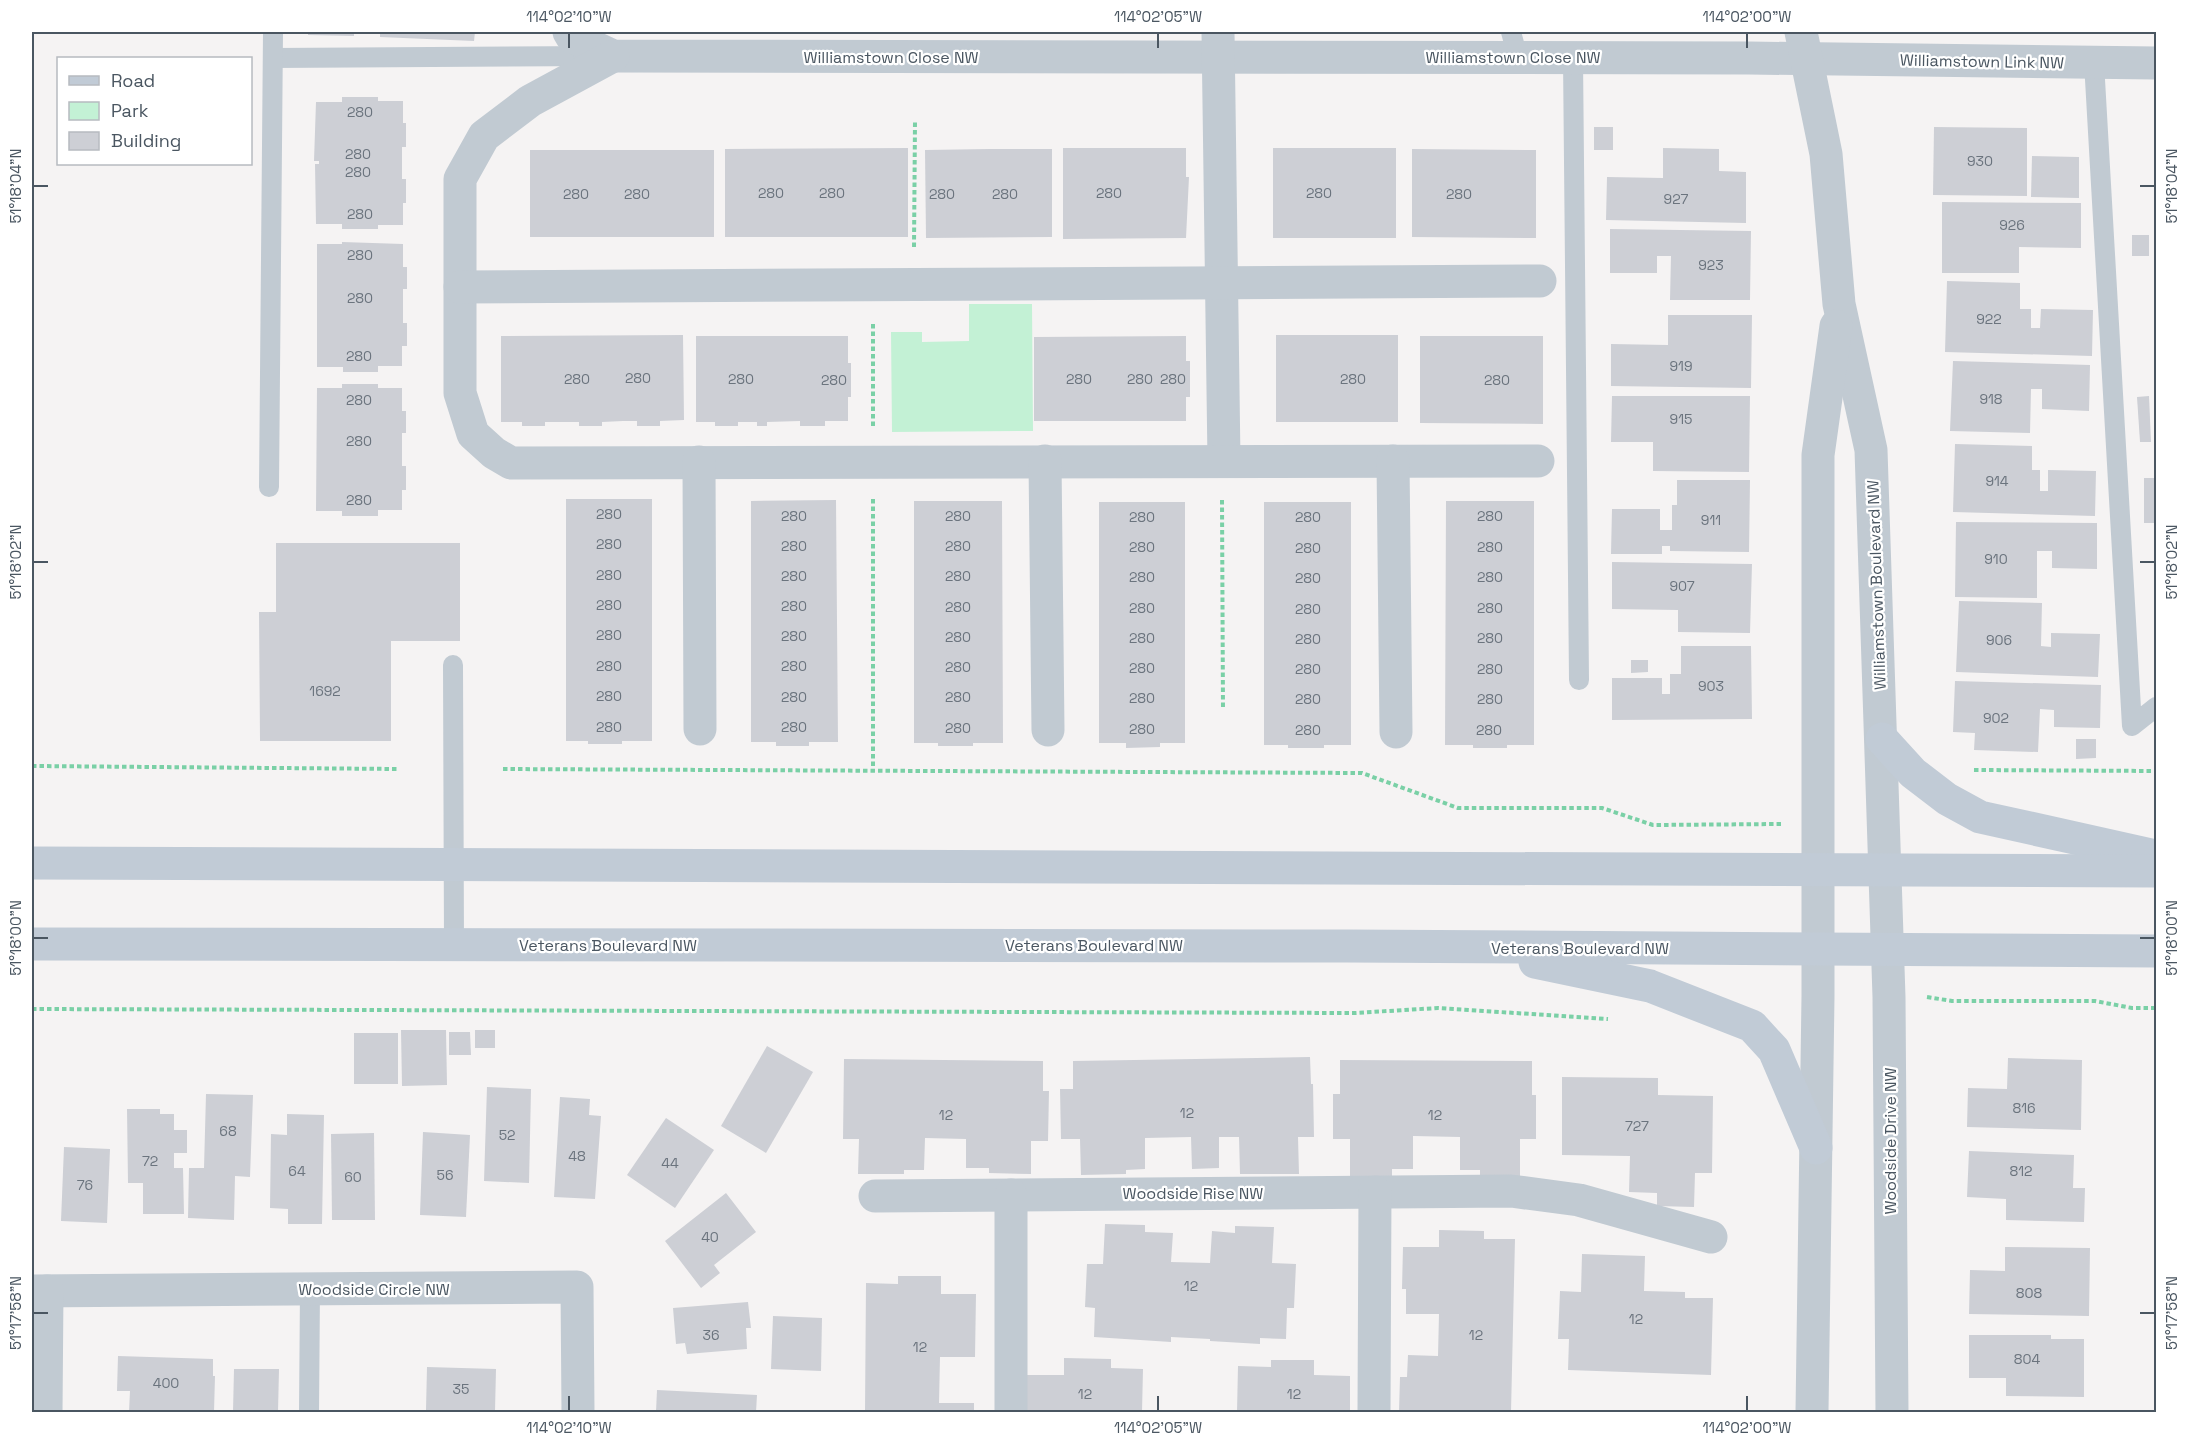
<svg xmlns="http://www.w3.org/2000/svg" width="2188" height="1444" font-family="'Space Grotesk',sans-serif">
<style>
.green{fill:#c3f1d5}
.building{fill:#cdcfd5}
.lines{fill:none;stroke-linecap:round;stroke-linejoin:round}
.path{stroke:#7ad0a6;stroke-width:4;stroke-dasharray:4.5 3;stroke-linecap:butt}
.lane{stroke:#c1cad2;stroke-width:20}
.street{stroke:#c1cad2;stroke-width:33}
.secondary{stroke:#c1cbd6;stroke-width:33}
.ticks{fill:none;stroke:#4a5661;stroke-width:2}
.labels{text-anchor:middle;stroke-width:4.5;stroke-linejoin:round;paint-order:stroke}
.number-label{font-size:14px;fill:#6b747e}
.street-label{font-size:16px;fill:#4a5661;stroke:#fff}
.neatline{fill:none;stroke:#4a5661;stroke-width:2}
.ticks-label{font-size:15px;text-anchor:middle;fill:#4a5661}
</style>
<rect width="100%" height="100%" fill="#f5f3f3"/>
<!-- green -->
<path class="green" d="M969 304H1032L1033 431 892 432 891 332H922V342L969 341Z"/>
<!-- building -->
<g class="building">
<path d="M308 32H354V36L308 35Z"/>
<path d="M380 32H475L474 41 380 37Z"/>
<path d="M342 97H378V101H403V123H406V147H402V179H406V203H403V225H378V229H342V224H316L315 164H319V161H314L316 102H342Z"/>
<rect x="1594" y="127" width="19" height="23"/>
<path d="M1934 127 2027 128V196L1933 195Z"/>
<path d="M908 148V237H725V149Z"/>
<path d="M1063 148H1186V177H1189L1186 238 1063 239Z"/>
<rect x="1273" y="148" width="123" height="90"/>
<path d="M1663 148 1719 149V171L1746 172V223L1606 220 1607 177 1663 178Z"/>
<path d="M989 149H1052V237L926 238 925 150Z"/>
<path d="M1412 149 1536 150V238L1412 237Z"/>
<rect x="530" y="150" width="184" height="87"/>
<path d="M2032 156 2079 157V198L2031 197Z"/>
<path d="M1942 202 2081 203V248L2019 247V273H1942Z"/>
<path d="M1610 229 1751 231 1750 300H1670L1671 256H1657V273H1610Z"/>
<rect x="2132" y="235" width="17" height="21"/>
<path d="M342 242 403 244V267H407V289H403V323H407V346H402V366H378V372H343V367H317V244H342Z"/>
<path d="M1947 281 2020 283V309H2031V328H2040L2041 309 2093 310 2092 356 1945 352Z"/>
<path d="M1668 315H1752L1751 388 1611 386V344L1668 345Z"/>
<path d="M683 335 684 420 660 421V426H637V421H623L602 422V426H579V422H545V426H522V422H501V336Z"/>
<rect x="1276" y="335" width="122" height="87"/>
<path d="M696 336H848V363H851V397H848V421H825V426H800V421L767 422V426H757V422H738V426H715V422H696Z"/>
<path d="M1186 336V361H1190V397H1186V421H1034V337Z"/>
<path d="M1420 336H1543V424L1420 423Z"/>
<path d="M1953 361 2090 365 2089 411 2042 409V389H2031L2030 433 1950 431Z"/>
<path d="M342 384H378V388H402V411H406V433H402V466H406V490H402V510H378V516H342V511H316L317 388H342Z"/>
<path d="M1612 396H1750L1749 472 1653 471V442H1611Z"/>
<path d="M2149 396 2151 442H2140L2137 397Z"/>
<path d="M1955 444 2032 446V470H2040V491H2048V470L2096 471 2095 516 1953 512Z"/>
<rect x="2144" y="478" width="12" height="45"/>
<path d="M1677 480H1750L1749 552 1670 551V546H1662V554H1611L1612 509H1660V530H1672V505H1677Z"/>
<path d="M566 499H652V741H622V744H588V741H566Z"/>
<path d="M836 500 838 742H809V746H776V742H751V501Z"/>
<path d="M914 501H1002L1003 743H973V746H938V743H914Z"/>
<path d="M1446 501H1534V745H1507V748H1473V745H1445Z"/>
<path d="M1099 502H1185V743H1160V747L1126 748V743H1099Z"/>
<path d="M1264 502H1351V745H1324V748H1288V745H1264Z"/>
<path d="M1956 522 2097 523V569L2052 568V551H2037V598L1955 597Z"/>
<path d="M276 543H460V641H391V741H260L259 612H276Z"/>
<path d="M1612 562 1752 564 1750 633 1678 632V610L1612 609Z"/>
<path d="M1959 601 2042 603 2041 646 2051 647V633L2100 634 2098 677 1956 672Z"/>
<path d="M1681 646H1751L1752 719 1612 720V678H1662V694H1670V674H1681Z"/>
<path d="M1631 660H1648V672L1631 673Z"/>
<path d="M1955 681 2101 685 2100 728 2054 727V710L2040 709 2038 752 1974 750 1975 733 1953 732Z"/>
<path d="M2076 739H2096V758L2076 759Z"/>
<path d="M401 1030H446L447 1085 402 1086Z"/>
<rect x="475" y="1030" width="20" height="18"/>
<path d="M449 1032H470L471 1055H449Z"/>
<rect x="354" y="1033" width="44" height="51"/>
<path d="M767 1046 813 1072 766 1153 721 1126Z"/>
<path d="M1310 1057 1311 1084H1313L1314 1137H1298L1299 1174H1240L1239 1137H1219V1168L1192 1169 1191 1137 1145 1138V1169L1126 1170V1174L1081 1175 1080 1139H1061L1060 1089H1073V1061Z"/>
<path d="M2008 1058 2082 1060 2081 1130 1967 1127 1968 1088 2007 1089Z"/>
<path d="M844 1059 1043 1061V1091H1049L1048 1141H1031V1174L989 1173V1168H966V1139L925 1138 924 1170H904V1174H858L859 1139H843Z"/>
<path d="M1340 1060 1532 1061V1095H1536V1139H1520V1177H1480V1170H1460V1137L1413 1136V1169H1392V1178H1350V1139H1333V1094H1340Z"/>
<path d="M1562 1077 1658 1078V1095L1713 1096 1712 1173H1695L1694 1207 1657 1206V1193L1629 1192 1630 1156 1562 1155Z"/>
<path d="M487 1087 531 1089 529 1183 484 1181Z"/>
<path d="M206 1094 253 1095 250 1177 235 1176 234 1220 188 1218 189 1168H204Z"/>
<path d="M560 1097 590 1099 589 1115 601 1116 595 1199 554 1197Z"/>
<path d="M127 1109H160V1114H174V1130H187V1153H174V1168H183L184 1214H143V1183H128Z"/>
<path d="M287 1114 324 1115 322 1224H288V1209L270 1208 271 1134 287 1135Z"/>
<path d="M666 1118 714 1150 675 1208 627 1175Z"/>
<path d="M423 1132 470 1135 466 1217 420 1215Z"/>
<path d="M374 1133 375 1220H332L331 1134Z"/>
<path d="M64 1147 110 1149 107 1223 61 1221Z"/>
<path d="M1969 1151 2074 1155 2073 1188H2085L2084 1222 2006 1220V1199L1967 1197Z"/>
<path d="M726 1193 756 1232 714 1265 720 1273 701 1288 665 1241Z"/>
<path d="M1105 1224 1145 1225V1232L1173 1233 1171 1262 1210 1263 1212 1231 1235 1233V1226L1274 1227 1272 1263 1296 1264 1294 1308H1287L1286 1339 1260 1338V1344L1210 1341V1339L1171 1337V1342L1094 1337 1095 1308 1085 1307 1087 1264H1103Z"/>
<path d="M1439 1230 1484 1231V1239H1515L1511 1412H1399L1400 1377H1407L1408 1355 1438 1356 1439 1314H1406V1289H1402L1403 1247H1439Z"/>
<path d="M2005 1247 2090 1248 2089 1316 1969 1314 1970 1270 2005 1271Z"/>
<path d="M1582 1254 1645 1256 1644 1291 1685 1292V1298H1713L1711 1375 1568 1370 1569 1339H1558L1560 1291 1581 1292Z"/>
<path d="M898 1276H941V1294H976L975 1357H940L939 1403H974V1412H865L866 1283 898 1284Z"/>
<path d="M748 1302 751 1328H746L747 1349 687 1354 685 1343 676 1344 673 1308Z"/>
<path d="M773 1316 822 1318 821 1371 771 1369Z"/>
<path d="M1969 1335H2051V1339H2084V1397L2006 1396V1378H1969Z"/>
<path d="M118 1356 213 1359V1376H215L214 1412H129L130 1391H117Z"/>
<path d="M1064 1358 1111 1359V1368L1143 1369 1142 1412H1027V1375H1064Z"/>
<path d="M1271 1360H1314V1375L1350 1376V1412H1237L1238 1366 1271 1367Z"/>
<path d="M427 1367 496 1369 495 1411 426 1410Z"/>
<path d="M234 1369H279L278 1412H233Z"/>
<path d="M657 1390 757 1395 756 1412H656Z"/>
</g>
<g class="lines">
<!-- path -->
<g class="path">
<path d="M914 247 915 122"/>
<path d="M873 426V322"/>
<path d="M873 499V770"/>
<path d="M1222 500 1223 710"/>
<path d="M32 766 399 769"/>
<path d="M503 769 1362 773 1458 808H1602L1653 825 1781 824"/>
<path d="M1974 770 2156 771"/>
<path d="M1927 997 1952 1001H2095L2132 1008H2156"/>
<path d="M32 1009 1355 1013 1438 1008 1608 1019"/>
</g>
<!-- lane -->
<g class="lane">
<path d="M1511 32 1518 58"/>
<path d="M273 58 600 56"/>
<path d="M1573 58 1579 680"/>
<path d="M2094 62 2132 726 2156 707"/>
<path d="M269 487 273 32"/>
<path d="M453 665 454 944"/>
<path d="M309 1412 310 1289"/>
</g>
<!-- street -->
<g class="street">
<path d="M569 32 572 37 613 56 1749 58 2156 63"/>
<path d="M1218 32 1224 461"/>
<path d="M1801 32 1826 154 1839 304 1871 450 1889 997 1892 1412"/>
<path d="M613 56 530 101 484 136 460 179V393L473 434 494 453 511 463 1538 461"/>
<path d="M460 287 1540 281"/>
<path d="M1045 461 1048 730"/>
<path d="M1393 461 1396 732"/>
<path d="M699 462 700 729"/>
<path d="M875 1196 1511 1191 1579 1200 1711 1237"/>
<path d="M32 1291 577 1287 578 1412"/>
<path d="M46 1412 47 1291"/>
<path d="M1011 1412V1195"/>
<path d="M1374 1412 1375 1192"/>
<path d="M1812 1412 1818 996V455L1836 326"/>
</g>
<!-- secondary -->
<g class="secondary">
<path d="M1882 739 1913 773 1947 799 1980 817 2156 856"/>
<path d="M32 863 2156 871"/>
<path d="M32 944 1347 946 2156 951"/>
<path d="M1535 962 1650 986 1752 1026 1774 1050 1816 1148"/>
</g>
</g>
<!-- ticks -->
<path class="ticks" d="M569 33V48M1158 33V48M1747 33V48M33 186H48M2140 186H2155M33 562H48M2140 562H2155M33 938H48M2140 938H2155M33 1313H48M2140 1313H2155M569 1396V1411M1158 1396V1411M1747 1396V1411"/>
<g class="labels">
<!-- number labels -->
<g class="number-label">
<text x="360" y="117">280</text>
<text x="358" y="159">280</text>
<text x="1980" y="166">930</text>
<text x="358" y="177">280</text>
<text x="771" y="198">280</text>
<text x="832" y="198">280</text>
<text x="1109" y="198">280</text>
<text x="1319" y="198">280</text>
<text x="576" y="199">280</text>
<text x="637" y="199">280</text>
<text x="942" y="199">280</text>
<text x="1005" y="199">280</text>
<text x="1459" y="199">280</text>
<text x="1676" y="204">927</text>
<text x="360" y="219">280</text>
<text x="2012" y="230">926</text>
<text x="360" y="260">280</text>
<text x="1711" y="270">923</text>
<text x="360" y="303">280</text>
<text x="1989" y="324">922</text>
<text x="359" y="361">280</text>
<text x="1681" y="371">919</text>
<text x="638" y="383">280</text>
<text x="577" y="384">280</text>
<text x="741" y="384">280</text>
<text x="1079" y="384">280</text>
<text x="1140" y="384">280</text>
<text x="1173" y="384">280</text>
<text x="1353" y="384">280</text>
<text x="834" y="385">280</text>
<text x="1497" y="385">280</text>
<text x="1991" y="404">918</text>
<text x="359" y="405">280</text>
<text x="1681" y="424">915</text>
<text x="359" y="446">280</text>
<text x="1997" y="486">914</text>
<text x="359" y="505">280</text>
<text x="609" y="519">280</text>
<text x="794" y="521">280</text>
<text x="958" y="521">280</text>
<text x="1490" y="521">280</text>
<text x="1142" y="522">280</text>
<text x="1308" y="522">280</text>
<text x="1711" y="525">911</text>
<text x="609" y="549">280</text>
<text x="794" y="551">280</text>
<text x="958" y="551">280</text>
<text x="1142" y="552">280</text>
<text x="1490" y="552">280</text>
<text x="1308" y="553">280</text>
<text x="1996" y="564">910</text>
<text x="609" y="580">280</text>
<text x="794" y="581">280</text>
<text x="958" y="581">280</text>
<text x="1142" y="582">280</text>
<text x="1490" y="582">280</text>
<text x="1308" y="583">280</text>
<text x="1682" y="591">907</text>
<text x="609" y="610">280</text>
<text x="794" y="611">280</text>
<text x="958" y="612">280</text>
<text x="1142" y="613">280</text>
<text x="1490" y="613">280</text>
<text x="1308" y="614">280</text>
<text x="609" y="640">280</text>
<text x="794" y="641">280</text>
<text x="958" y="642">280</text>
<text x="1142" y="643">280</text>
<text x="1490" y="643">280</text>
<text x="1308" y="644">280</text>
<text x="1999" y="645">906</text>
<text x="609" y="671">280</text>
<text x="794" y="671">280</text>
<text x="958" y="672">280</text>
<text x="1142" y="673">280</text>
<text x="1308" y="674">280</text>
<text x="1490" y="674">280</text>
<text x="1711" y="691">903</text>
<text x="325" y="696">1692</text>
<text x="609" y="701">280</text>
<text x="794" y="702">280</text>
<text x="958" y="702">280</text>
<text x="1142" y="703">280</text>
<text x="1308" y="704">280</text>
<text x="1490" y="704">280</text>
<text x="1996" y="723">902</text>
<text x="609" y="732">280</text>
<text x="794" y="732">280</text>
<text x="958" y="733">280</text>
<text x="1142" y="734">280</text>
<text x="1308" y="735">280</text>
<text x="1489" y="735">280</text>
<text x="2024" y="1113">816</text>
<text x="1187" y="1118">12</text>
<text x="946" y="1120">12</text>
<text x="1435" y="1120">12</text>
<text x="1637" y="1131">727</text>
<text x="228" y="1136">68</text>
<text x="507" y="1140">52</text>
<text x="577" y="1161">48</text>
<text x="150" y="1166">72</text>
<text x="670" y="1168">44</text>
<text x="297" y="1176">64</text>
<text x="2021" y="1176">812</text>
<text x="445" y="1180">56</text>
<text x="353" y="1182">60</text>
<text x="85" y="1190">76</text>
<text x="710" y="1242">40</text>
<text x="1191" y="1291">12</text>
<text x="2029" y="1298">808</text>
<text x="1636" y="1324">12</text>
<text x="711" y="1340">36</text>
<text x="1476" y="1340">12</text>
<text x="920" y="1352">12</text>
<text x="2027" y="1364">804</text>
<text x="166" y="1388">400</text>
<text x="461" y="1394">35</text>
<text x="1085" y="1399">12</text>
<text x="1294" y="1399">12</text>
</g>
<!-- street labels -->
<g class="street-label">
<text x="891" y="63">Williamstown Close NW</text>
<text x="1513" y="63">Williamstown Close NW</text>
<text transform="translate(1982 61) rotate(1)" y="6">Williamstown Link NW</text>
<text transform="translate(1876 585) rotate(-92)" y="6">Williamstown Boulevard NW</text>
<text x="608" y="951">Veterans Boulevard NW</text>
<text x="1094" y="951">Veterans Boulevard NW</text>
<text x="1580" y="954">Veterans Boulevard NW</text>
<text transform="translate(1890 1141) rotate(-90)" y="6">Woodside Drive NW</text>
<text x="1193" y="1199">Woodside Rise NW</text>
<text x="374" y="1295">Woodside Circle NW</text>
</g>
</g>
<!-- border -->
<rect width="2188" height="1444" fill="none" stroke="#ffffff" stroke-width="66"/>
<!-- legend -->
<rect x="57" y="57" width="195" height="108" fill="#ffffff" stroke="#b7bbc0" stroke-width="1.5"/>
<rect x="69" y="76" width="30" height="9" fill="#c1cbd6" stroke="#b7bbc0" stroke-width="1.5"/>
<text x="111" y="87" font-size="18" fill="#4a5661">Road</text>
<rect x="69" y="102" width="30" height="18" fill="#c3f1d5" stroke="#b7bbc0" stroke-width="1.5"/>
<text x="111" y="117" font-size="18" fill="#4a5661">Park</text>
<rect x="69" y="132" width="30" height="18" fill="#cdcfd5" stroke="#b7bbc0" stroke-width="1.5"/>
<text x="111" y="147" font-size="18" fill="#4a5661">Building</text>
<rect x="33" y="33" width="2122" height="1378" class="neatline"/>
<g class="ticks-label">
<text x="569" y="22">114°02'10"W</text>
<text x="1158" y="22">114°02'05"W</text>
<text x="1747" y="22">114°02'00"W</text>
<text transform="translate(16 186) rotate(-90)" y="5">51°18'04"N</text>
<text transform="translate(2172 186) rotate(-90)" y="5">51°18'04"N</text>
<text transform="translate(16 562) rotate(-90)" y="5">51°18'02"N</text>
<text transform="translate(2172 562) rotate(-90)" y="5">51°18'02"N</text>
<text transform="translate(16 938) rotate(-90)" y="5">51°18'00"N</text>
<text transform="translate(2172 938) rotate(-90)" y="5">51°18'00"N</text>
<text transform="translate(16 1313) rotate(-90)" y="5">51°17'58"N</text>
<text transform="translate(2172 1313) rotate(-90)" y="5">51°17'58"N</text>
<text x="569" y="1433">114°02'10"W</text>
<text x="1158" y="1433">114°02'05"W</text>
<text x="1747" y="1433">114°02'00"W</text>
</g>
</svg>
